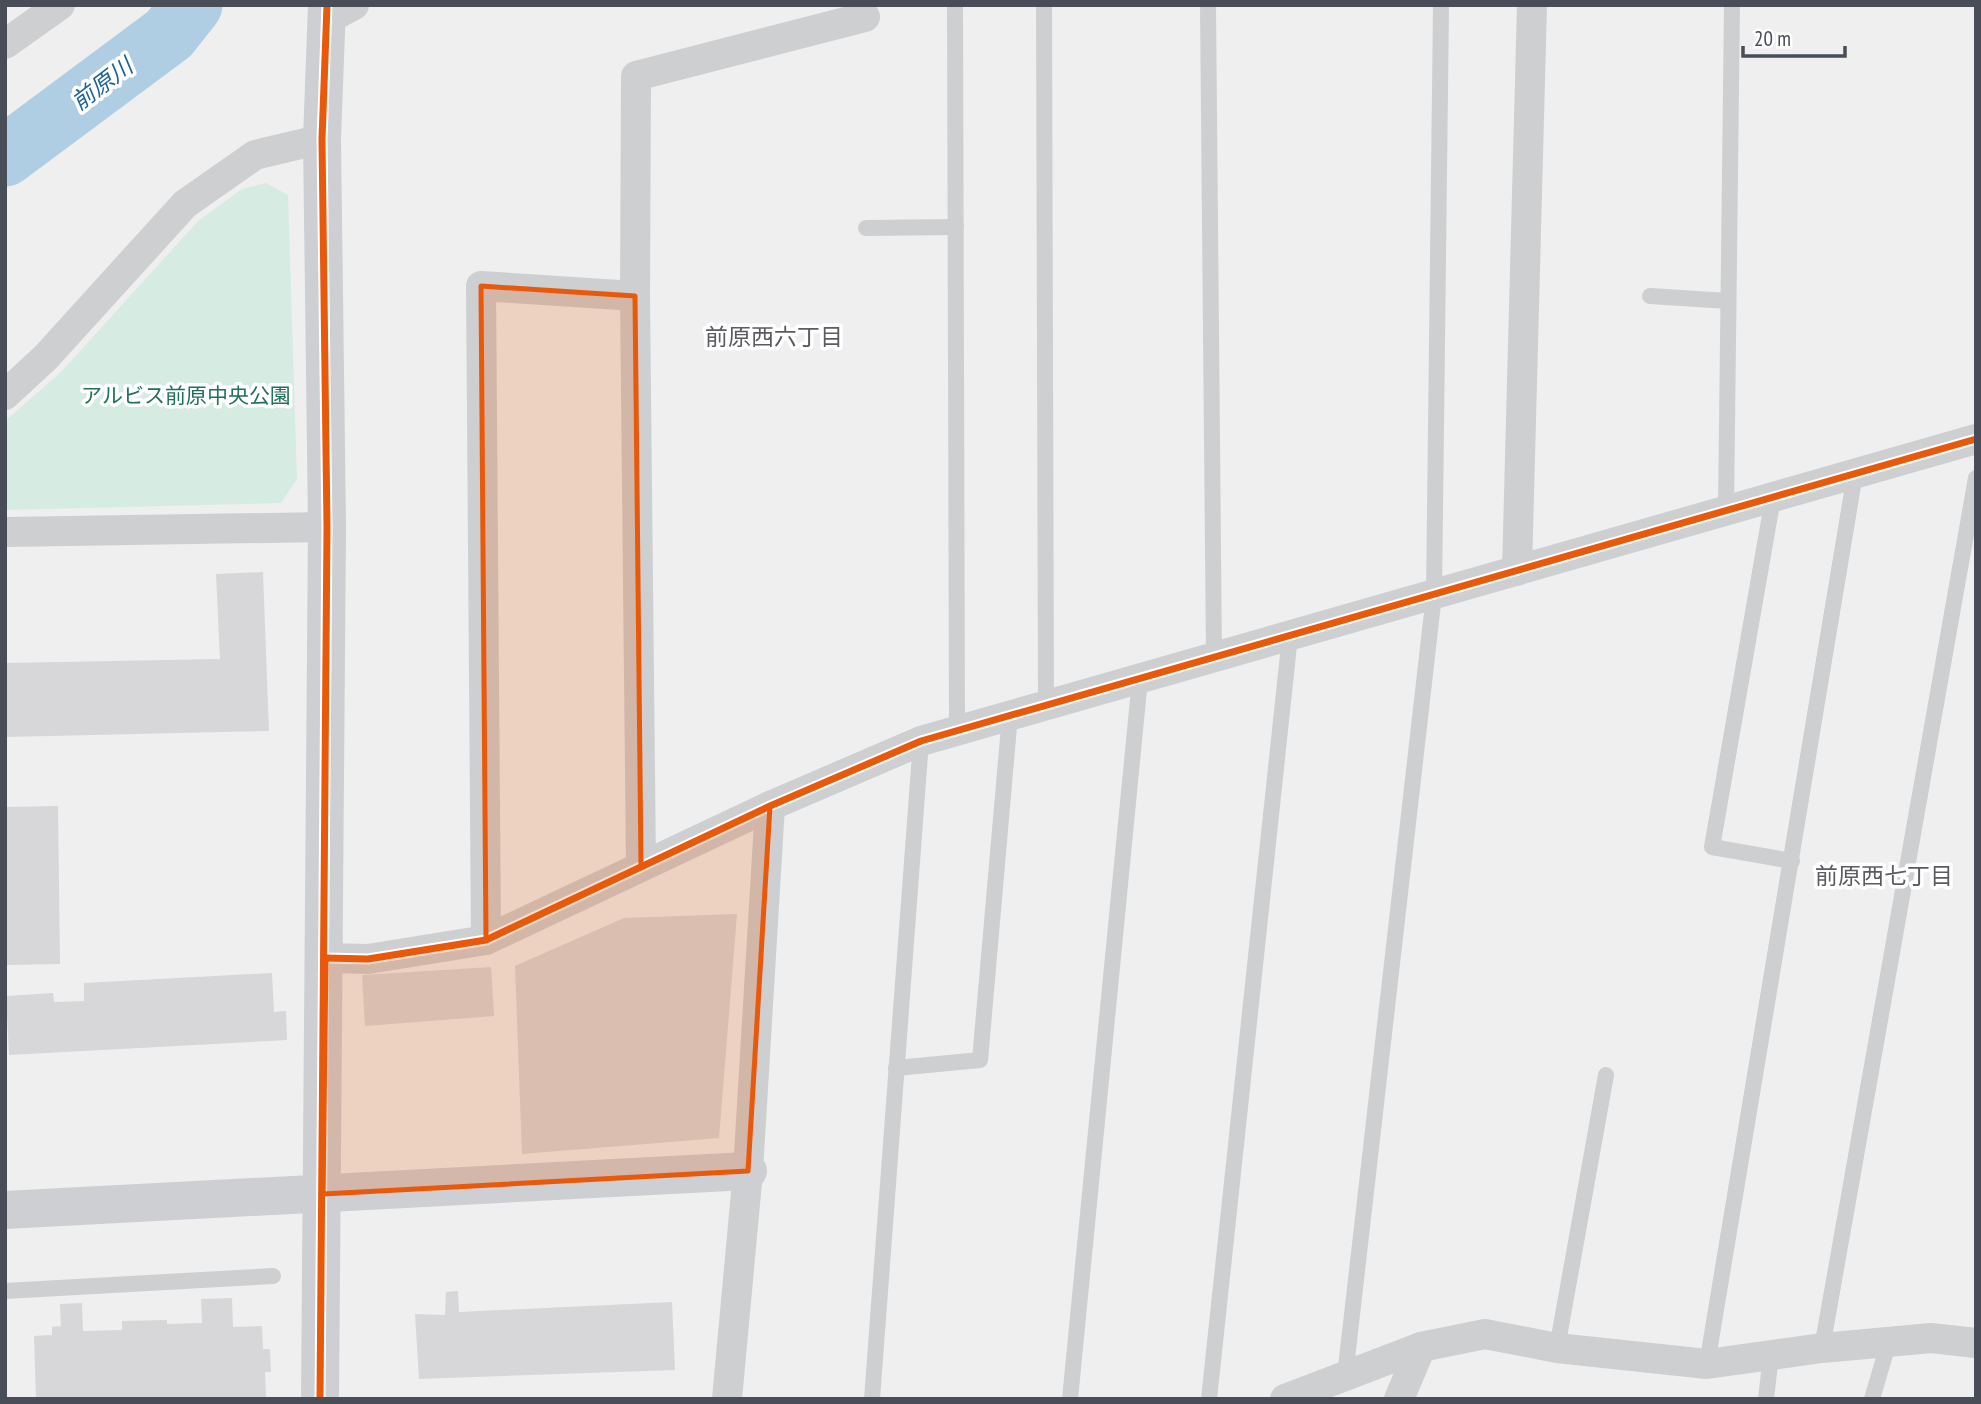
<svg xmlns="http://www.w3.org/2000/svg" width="1981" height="1404" font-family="'PT Sans Narrow','Noto Sans JP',sans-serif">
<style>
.green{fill:#d6ece3}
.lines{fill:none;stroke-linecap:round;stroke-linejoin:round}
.river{stroke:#afcee4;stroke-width:61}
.building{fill:#d7d7d9}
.lane{stroke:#cdcfd1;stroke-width:16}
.street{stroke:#cdcfd1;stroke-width:30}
.secondary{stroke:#cdcfd2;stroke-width:38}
.cycleway-casing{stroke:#fff;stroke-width:11}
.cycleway{stroke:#e8590c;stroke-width:7}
.marked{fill:#e8590c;fill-opacity:0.2;stroke:#e8590c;stroke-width:5;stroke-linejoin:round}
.labels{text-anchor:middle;stroke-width:7;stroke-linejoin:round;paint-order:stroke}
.park-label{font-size:21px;fill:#22705a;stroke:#fff}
.water-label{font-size:23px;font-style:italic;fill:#1e6396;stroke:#fff}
.neighbourhood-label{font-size:23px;fill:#5b5c61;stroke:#fff}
</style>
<rect width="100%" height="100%" fill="#efefef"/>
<!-- green -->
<path class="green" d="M266 183 288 195 297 479 281 503 5 510V421L61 372 198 221 242 189Z"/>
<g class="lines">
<!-- river -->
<path class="river" d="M5 156 169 34 192 5"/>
</g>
<!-- building -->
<g class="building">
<path d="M263 572 269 731 5 737V663L220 659 216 574Z"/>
<path d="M58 806 60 964 5 965V807Z"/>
<path d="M737 914 719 1138 522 1154 515 966 624 918Z"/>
<path d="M491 967 494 1016 365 1026 362 975Z"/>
<path d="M272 973 274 1012 286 1011 287 1040 9 1055 6 996 53 993 54 1002 84 1001V983Z"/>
<path d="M458 1291 459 1312 672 1302 675 1370 419 1379 415 1314 445 1315 446 1292Z"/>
<path d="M232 1298 233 1327 262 1326 263 1349H270L271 1372H265L266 1397 36 1399 34 1336 52 1335V1327L61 1326 60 1304 82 1303 83 1331 122 1330V1321L167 1320V1324L202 1323 201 1299Z"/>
</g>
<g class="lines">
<!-- lane -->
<g class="lane">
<path d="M955 5 957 729"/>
<path d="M1044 5 1046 705"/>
<path d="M1208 5 1214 658"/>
<path d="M866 228 956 227"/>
<path d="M1650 296 1728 301"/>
<path d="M1773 498 1712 847 1792 861"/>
<path d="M1726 511 1732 5"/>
<path d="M896 1068 980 1060 1010 715"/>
<path d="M5 1291 273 1276"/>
<path d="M1557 1348 1606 1075"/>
<path d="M1822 1348 1976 478"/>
<path d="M1707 1364 1855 474"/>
<path d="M1345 1376 1434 595 1441 5"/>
<path d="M872 1399 921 741"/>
<path d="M1070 1399 1140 679"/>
<path d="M1209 1399 1290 636"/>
<path d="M1766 1399 1771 1355"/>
<path d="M1872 1399 1889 1341"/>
</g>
<!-- street -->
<g class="street">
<path d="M326 20 354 5"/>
<path d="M5 44 60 5"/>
<path d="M5 395 46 357 185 204 255 155 322 139"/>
<path d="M5 532 327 527"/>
<path d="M1517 571 1532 5"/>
<path d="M641 866 635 296 636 76 865 17"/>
<path d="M486 940 481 286 635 296"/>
<path d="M326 958 368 959 486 940 770 806 921 741 1976 439"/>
<path d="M727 1399 748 1171 770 806"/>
<path d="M1285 1399 1421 1347 1485 1334 1557 1348 1707 1364 1822 1348 1931 1338 1976 1343"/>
<path d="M1399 1399 1421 1347"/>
</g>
<!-- secondary -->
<g class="secondary">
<path d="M5 1210 748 1171"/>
<path d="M320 1399 327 527 322 139 327 5"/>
</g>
<!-- cycleway casing -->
<g class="cycleway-casing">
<g id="cycleway">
<path d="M326 958 368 959 486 940 770 806 921 741 1976 439"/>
<path d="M320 1399 327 527 322 139 327 5"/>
</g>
</g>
<!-- cycleway -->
<use href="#cycleway" class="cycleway"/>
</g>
<!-- marked area -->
<path class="marked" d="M481 286 635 296 641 866 770 806 748 1171 323 1194 326 958 368 959 486 940Z"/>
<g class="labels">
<!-- park labels -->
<g class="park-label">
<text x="186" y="403">アルビス前原中央公園</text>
</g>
<!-- water labels -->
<g class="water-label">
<text transform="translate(102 84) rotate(-37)" y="8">前原川</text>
</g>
<!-- neighbourhood labels -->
<g class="neighbourhood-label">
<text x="774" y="345">前原西六丁目</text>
<text x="1884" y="884">前原西七丁目</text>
</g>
</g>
<!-- border -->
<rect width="1981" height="1404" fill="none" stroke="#484d58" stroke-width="14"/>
<!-- scale -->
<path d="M1743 46v10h102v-10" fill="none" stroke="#484d58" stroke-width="3.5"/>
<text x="1754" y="46" font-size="21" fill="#484d58" stroke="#ffffff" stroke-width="5" paint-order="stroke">20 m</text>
</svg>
